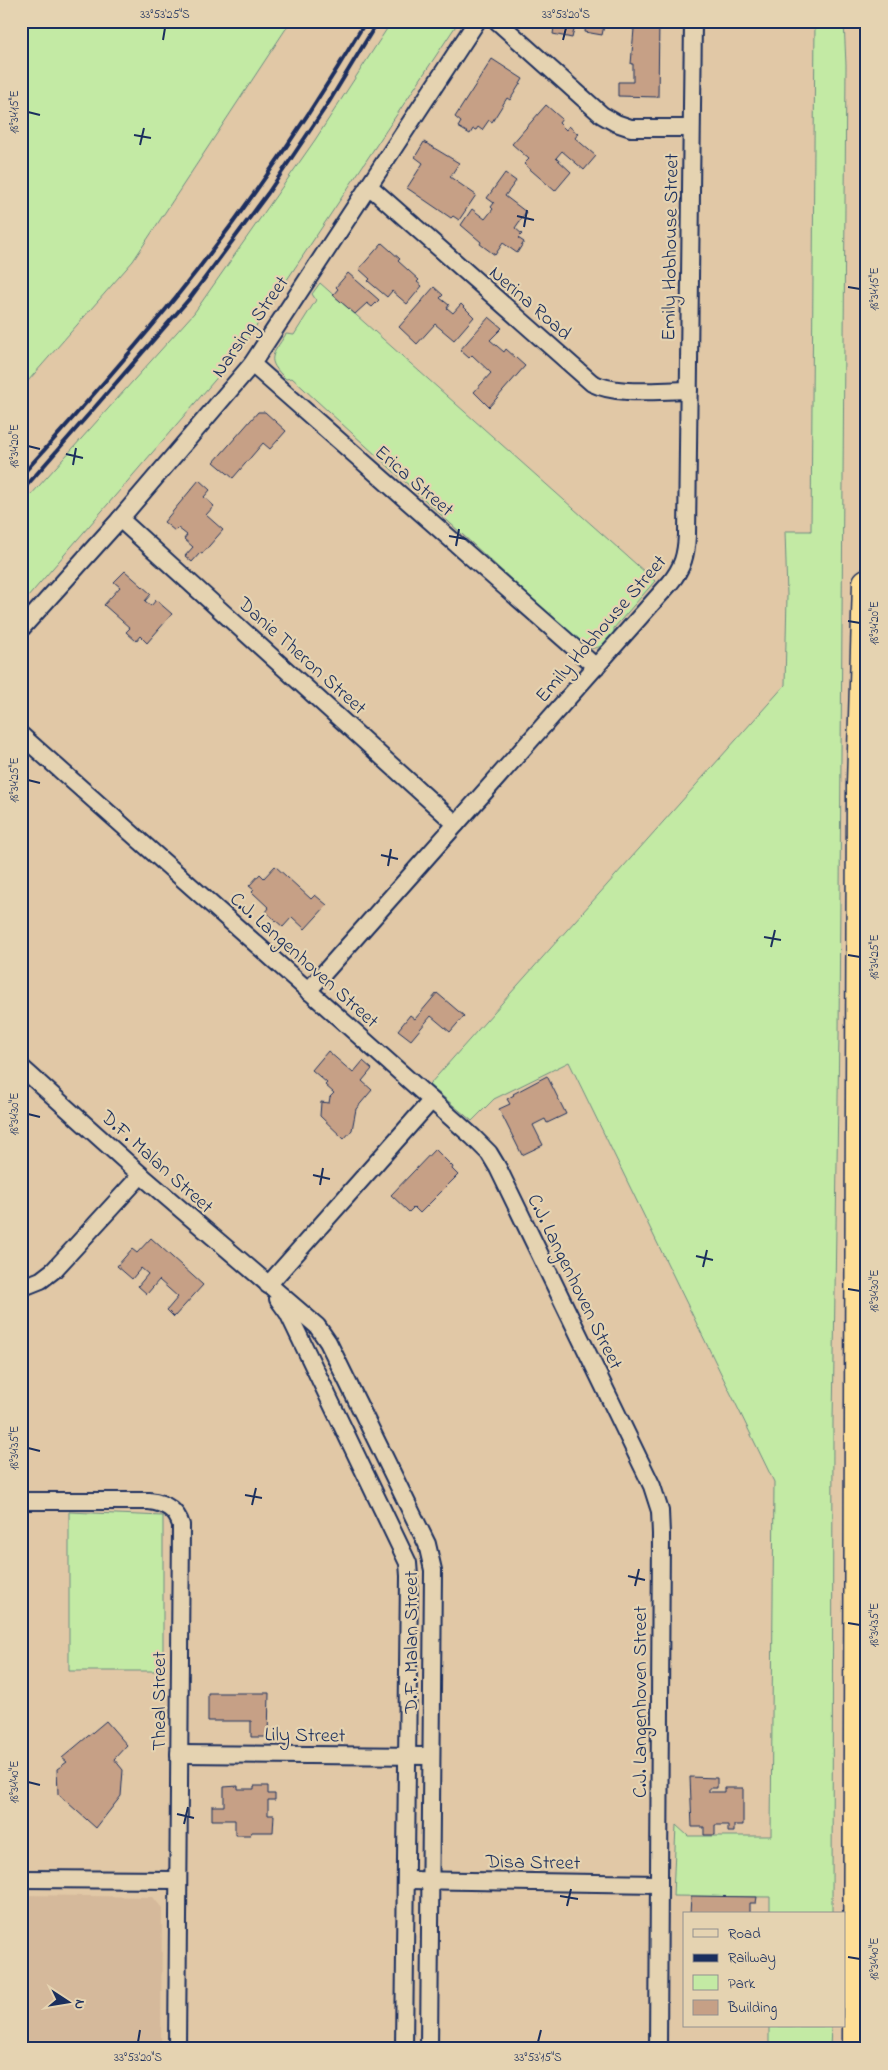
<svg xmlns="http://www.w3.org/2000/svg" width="888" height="2070" font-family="'Indie Flower',sans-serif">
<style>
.built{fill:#d5b99b}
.green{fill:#c3eaa4;stroke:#6f8c81}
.building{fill:#c6a086;stroke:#1b2f5e}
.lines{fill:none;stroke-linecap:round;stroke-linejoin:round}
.street-casing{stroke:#1b2f5e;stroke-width:20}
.highway-casing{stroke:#1b2f5e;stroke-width:31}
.street{stroke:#e5d3b1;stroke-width:16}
.highway{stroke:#fede96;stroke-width:28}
.rail{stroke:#1b2f5e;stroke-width:4}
.ticks{fill:none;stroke:#1b2f5e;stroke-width:2}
.labels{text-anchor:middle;stroke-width:4.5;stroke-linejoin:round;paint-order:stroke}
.street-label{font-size:20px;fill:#1b2f5e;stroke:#e5d3b1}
.neatline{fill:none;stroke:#1b2f5e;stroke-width:2}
.ticks-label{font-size:12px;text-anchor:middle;fill:#1b2f5e}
</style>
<rect width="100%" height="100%" fill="#e1c8a6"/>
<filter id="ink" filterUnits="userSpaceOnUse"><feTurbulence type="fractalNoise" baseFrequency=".02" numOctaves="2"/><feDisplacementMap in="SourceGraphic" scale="10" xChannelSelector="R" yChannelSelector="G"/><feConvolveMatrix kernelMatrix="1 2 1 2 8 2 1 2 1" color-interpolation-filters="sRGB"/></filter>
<g filter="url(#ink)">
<!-- built -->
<path class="built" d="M21 1895 153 1897 162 1908 161 2049H21Z"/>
<!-- green -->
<g class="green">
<path d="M21 21H291L133 261 21 389Z"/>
<path d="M392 21H459L239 352 21 605V506L194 313 315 140Z"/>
<path d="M815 21H844L846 65 839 1034 833 1421 832 1914H770V1897L673 1896 676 1825 688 1836H771L774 1482 569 1062 494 1099 472 1121 429 1085 785 685 787 595 785 531H811Z"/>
<path d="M320 283 655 581 614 628V633C605 644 599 651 585 647L292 378 286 379C265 359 272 356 286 334L294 335 316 300 312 294Z"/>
<path d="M69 1512 163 1516V1671H69Z"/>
<path d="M769 2026H831L830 2049H769Z"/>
</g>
<!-- building -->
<g class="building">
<path d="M555 21H576L572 38 553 34Z"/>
<path d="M577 21H605L602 35 585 32 586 23Z"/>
<path d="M632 21H659L658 97 618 96V82H633V64H631L634 29H632Z"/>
<path d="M492 59 523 79 510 100 507 98 492 122 489 120 482 130 478 127 476 130 473 129 470 134 458 127 461 122 455 117Z"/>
<path d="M546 105 562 119 559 123 566 130 569 126 578 134 575 138 596 156 584 170 562 151 556 158 571 172 555 191 524 164 529 159 512 144Z"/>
<path d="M424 142 459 163 450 177 476 195 459 220 453 216 451 218 407 188 423 163 415 157Z"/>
<path d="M505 173 516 181 505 196 526 212 515 228 522 234 518 238 524 242 517 253 503 243 495 255 480 244 481 242 461 225 472 209 485 219 493 209 491 207 494 203 487 198Z"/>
<path d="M382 243 400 259 398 261 419 280 417 282 422 286 407 304 392 291 387 297 368 281 370 279 359 269Z"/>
<path d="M348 273 379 300 372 307 367 303 355 314 333 295 338 289 336 287Z"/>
<path d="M434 287 443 295 440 298 449 305 447 308 453 313 461 304 474 317 454 340 435 324 417 344 399 327Z"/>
<path d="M489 317 502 328 490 340 504 352 506 349 525 366 489 407 474 392 491 373 472 355 469 358 460 350Z"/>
<path d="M258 412H265L286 431 270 449 263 443 233 478 214 462Z"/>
<path d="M199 480 210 490 204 497 214 506 206 515 223 530 202 554 200 553 192 562 185 556 193 547 184 539 187 535 178 528 175 531 164 522Z"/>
<path d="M125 571 151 594 145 601 151 606 156 600 172 614 147 643 140 636 136 641 126 632 130 628 104 605 120 587 114 582Z"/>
<path d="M275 866 311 899 315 895 327 905 305 929 292 917 283 927 266 912 269 908 252 892 254 890 249 886 260 874 264 878Z"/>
<path d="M437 993 464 1016 450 1032 431 1016 411 1040 398 1030 410 1015 415 1019Z"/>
<path d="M328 1051 353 1073 363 1061 372 1069 362 1081 372 1090 356 1109 352 1130 344 1139 320 1116 321 1102 329 1103 330 1097 334 1093 325 1085 327 1083 312 1070Z"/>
<path d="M547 1076 566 1114 547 1123 545 1119 533 1125 543 1145 522 1155 499 1109 510 1104 507 1099 514 1095 513 1094Z"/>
<path d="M435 1149 453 1167 452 1169 458 1175 420 1213 414 1207 409 1212 391 1195Z"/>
<path d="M151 1238 203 1285 174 1317 167 1310 178 1297 159 1280 147 1294 138 1286 148 1274 141 1268 132 1279 117 1266 132 1249 137 1253Z"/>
<path d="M208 1693H269L268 1737H251V1721H208Z"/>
<path d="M106 1721 127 1745 114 1759 123 1770 121 1796 96 1828 58 1794 57 1769 67 1762 62 1758Z"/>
<path d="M690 1777 717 1778V1788H709V1792H724V1788H743V1825H734V1832H728V1825H715V1835H704V1827H692Z"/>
<path d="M238 1786V1789H254V1786H268V1794H275V1800H268V1815H274L273 1832H252L250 1835H235V1820H212V1806H224V1787Z"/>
<path d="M691 1896 757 1897 756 1903H750V1914H690Z"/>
</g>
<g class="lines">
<!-- street casing -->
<g class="street-casing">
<g id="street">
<path d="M497 21 602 115 616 123 631 128H691"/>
<path d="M369 186 592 383C618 396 660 390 689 390"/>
<path d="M252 364 596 667"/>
<path d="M120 519 456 824"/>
<path d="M21 629 120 519 252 364 477 21"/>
<path d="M21 735 473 1137 489 1153 498 1168 652 1486 660 1511 661 1534 658 2049"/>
<path d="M308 991 670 583C683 567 686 555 687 535L693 21"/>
<path d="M21 1067 141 1175 317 1326 328 1342 427 1544 433 1570 429 2049"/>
<path d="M268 1285 431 1101"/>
<path d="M21 1288 41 1280 54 1270 141 1175"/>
<path d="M278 1299 288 1313 408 1563 409 1576 404 2049"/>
<path d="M21 1501H149C165 1503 176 1509 181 1525L177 2049"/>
<path d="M179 1754 430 1756"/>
<path d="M21 1879 177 1880"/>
<path d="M407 1880 659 1884"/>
</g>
</g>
<!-- highway casing -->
<g class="highway-casing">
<path id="highway" d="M857 2049 861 785 867 583"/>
</g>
<!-- street -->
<use href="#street" class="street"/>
<!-- highway -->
<use href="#highway" class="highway"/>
<!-- rail -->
<g class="rail">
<path d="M21 476C75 416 129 355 180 292 248 207 310 115 366 21"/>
<path d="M21 492 190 298 268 193 329 102 378 21"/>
</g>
</g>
</g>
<!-- ticks -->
<path class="ticks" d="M163 40 165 28M563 40 566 28M28 112 40 115M134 135 151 138M140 145 144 128M517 216 534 220M524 227 527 210M848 287 860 289M28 446 40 449M66 454 83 458M73 465 76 448M449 536 466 539M456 546 459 529M848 621 860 623M28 780 40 783M381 855 398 859M388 866 391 849M764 937 781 940M771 947 775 930M848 955 860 957M28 1114 40 1117M313 1175 330 1179M320 1185 323 1168M696 1256 713 1260M703 1267 707 1250M848 1289 860 1291M28 1448 40 1451M245 1495 262 1498M252 1505 256 1488M628 1576 645 1580M635 1586 639 1569M848 1623 860 1625M28 1782 40 1785M177 1814 194 1818M184 1824 188 1807M560 1896 578 1899M567 1906 571 1889M848 1957 860 1959M138 2042 140 2030M538 2042 541 2030"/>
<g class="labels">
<!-- street labels -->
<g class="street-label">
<text transform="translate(669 247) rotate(-89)" y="7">Emily Hobhouse Street</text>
<text transform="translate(531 302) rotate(41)" y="7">Nerina Road</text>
<text transform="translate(249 326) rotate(-55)" y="7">Narsing Street</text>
<text transform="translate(415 480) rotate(41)" y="7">Erica Street</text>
<text transform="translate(600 628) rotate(-49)" y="7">Emily Hobhouse Street</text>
<text transform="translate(303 655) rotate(42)" y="7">Danie Theron Street</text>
<text transform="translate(305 959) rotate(42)" y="7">C.J. Langenhoven Street</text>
<text transform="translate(158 1161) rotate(42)" y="7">D.F. Malan Street</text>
<text transform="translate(576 1281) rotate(64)" y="7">C.J. Langenhoven Street</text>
<text transform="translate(410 1642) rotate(-90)" y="7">D.F. Malan Street</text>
<text transform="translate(158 1701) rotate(-90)" y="7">Theal Street</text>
<text transform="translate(639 1702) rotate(-90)" y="7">C.J. Langenhoven Street</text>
<text transform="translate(305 1734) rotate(1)" y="7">Lily Street</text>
<text transform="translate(533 1861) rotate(1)" y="7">Disa Street</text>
</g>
</g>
<!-- margin -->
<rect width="888" height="2070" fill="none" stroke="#e5d3b1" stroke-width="55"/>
<!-- legend -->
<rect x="683" y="1912" width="162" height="115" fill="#e5d3b1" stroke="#949190"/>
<rect x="693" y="1929" width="25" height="8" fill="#e5d3b1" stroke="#949190"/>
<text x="728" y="1938" font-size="15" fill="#1b2f5e">Road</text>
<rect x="693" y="1954" width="25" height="8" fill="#1b2f5e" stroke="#949190"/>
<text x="728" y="1962" font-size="15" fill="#1b2f5e">Railway</text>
<rect x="693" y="1975" width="25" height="15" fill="#c3eaa4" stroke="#949190"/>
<text x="728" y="1988" font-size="15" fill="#1b2f5e">Park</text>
<rect x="693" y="2000" width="25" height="15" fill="#c6a086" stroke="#949190"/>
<text x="728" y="2012" font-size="15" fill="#1b2f5e">Building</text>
<!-- north arrow -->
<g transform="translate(68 2002) rotate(102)" stroke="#e5d3b1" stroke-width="4" paint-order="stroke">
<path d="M0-4L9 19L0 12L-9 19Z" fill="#1b2f5e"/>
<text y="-8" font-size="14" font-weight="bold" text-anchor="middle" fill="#1b2f5e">N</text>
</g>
<rect x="28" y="28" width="832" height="2014" class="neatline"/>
<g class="ticks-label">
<text x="165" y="18">33°53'25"S</text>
<text x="566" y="18">33°53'20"S</text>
<text transform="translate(14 112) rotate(-90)" y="4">18°34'15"E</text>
<text transform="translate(874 289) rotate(-90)" y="4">18°34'15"E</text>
<text transform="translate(14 446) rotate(-90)" y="4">18°34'20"E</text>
<text transform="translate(874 623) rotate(-90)" y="4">18°34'20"E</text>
<text transform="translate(14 780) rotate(-90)" y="4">18°34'25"E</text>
<text transform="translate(874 957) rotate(-90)" y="4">18°34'25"E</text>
<text transform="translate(14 1114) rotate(-90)" y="4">18°34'30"E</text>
<text transform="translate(874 1291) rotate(-90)" y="4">18°34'30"E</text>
<text transform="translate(14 1448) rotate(-90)" y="4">18°34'35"E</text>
<text transform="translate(874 1625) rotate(-90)" y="4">18°34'35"E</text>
<text transform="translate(14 1782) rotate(-90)" y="4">18°34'40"E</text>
<text transform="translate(874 1959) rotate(-90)" y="4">18°34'40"E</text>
<text x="138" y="2061">33°53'20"S</text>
<text x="538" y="2061">33°53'15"S</text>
</g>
</svg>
